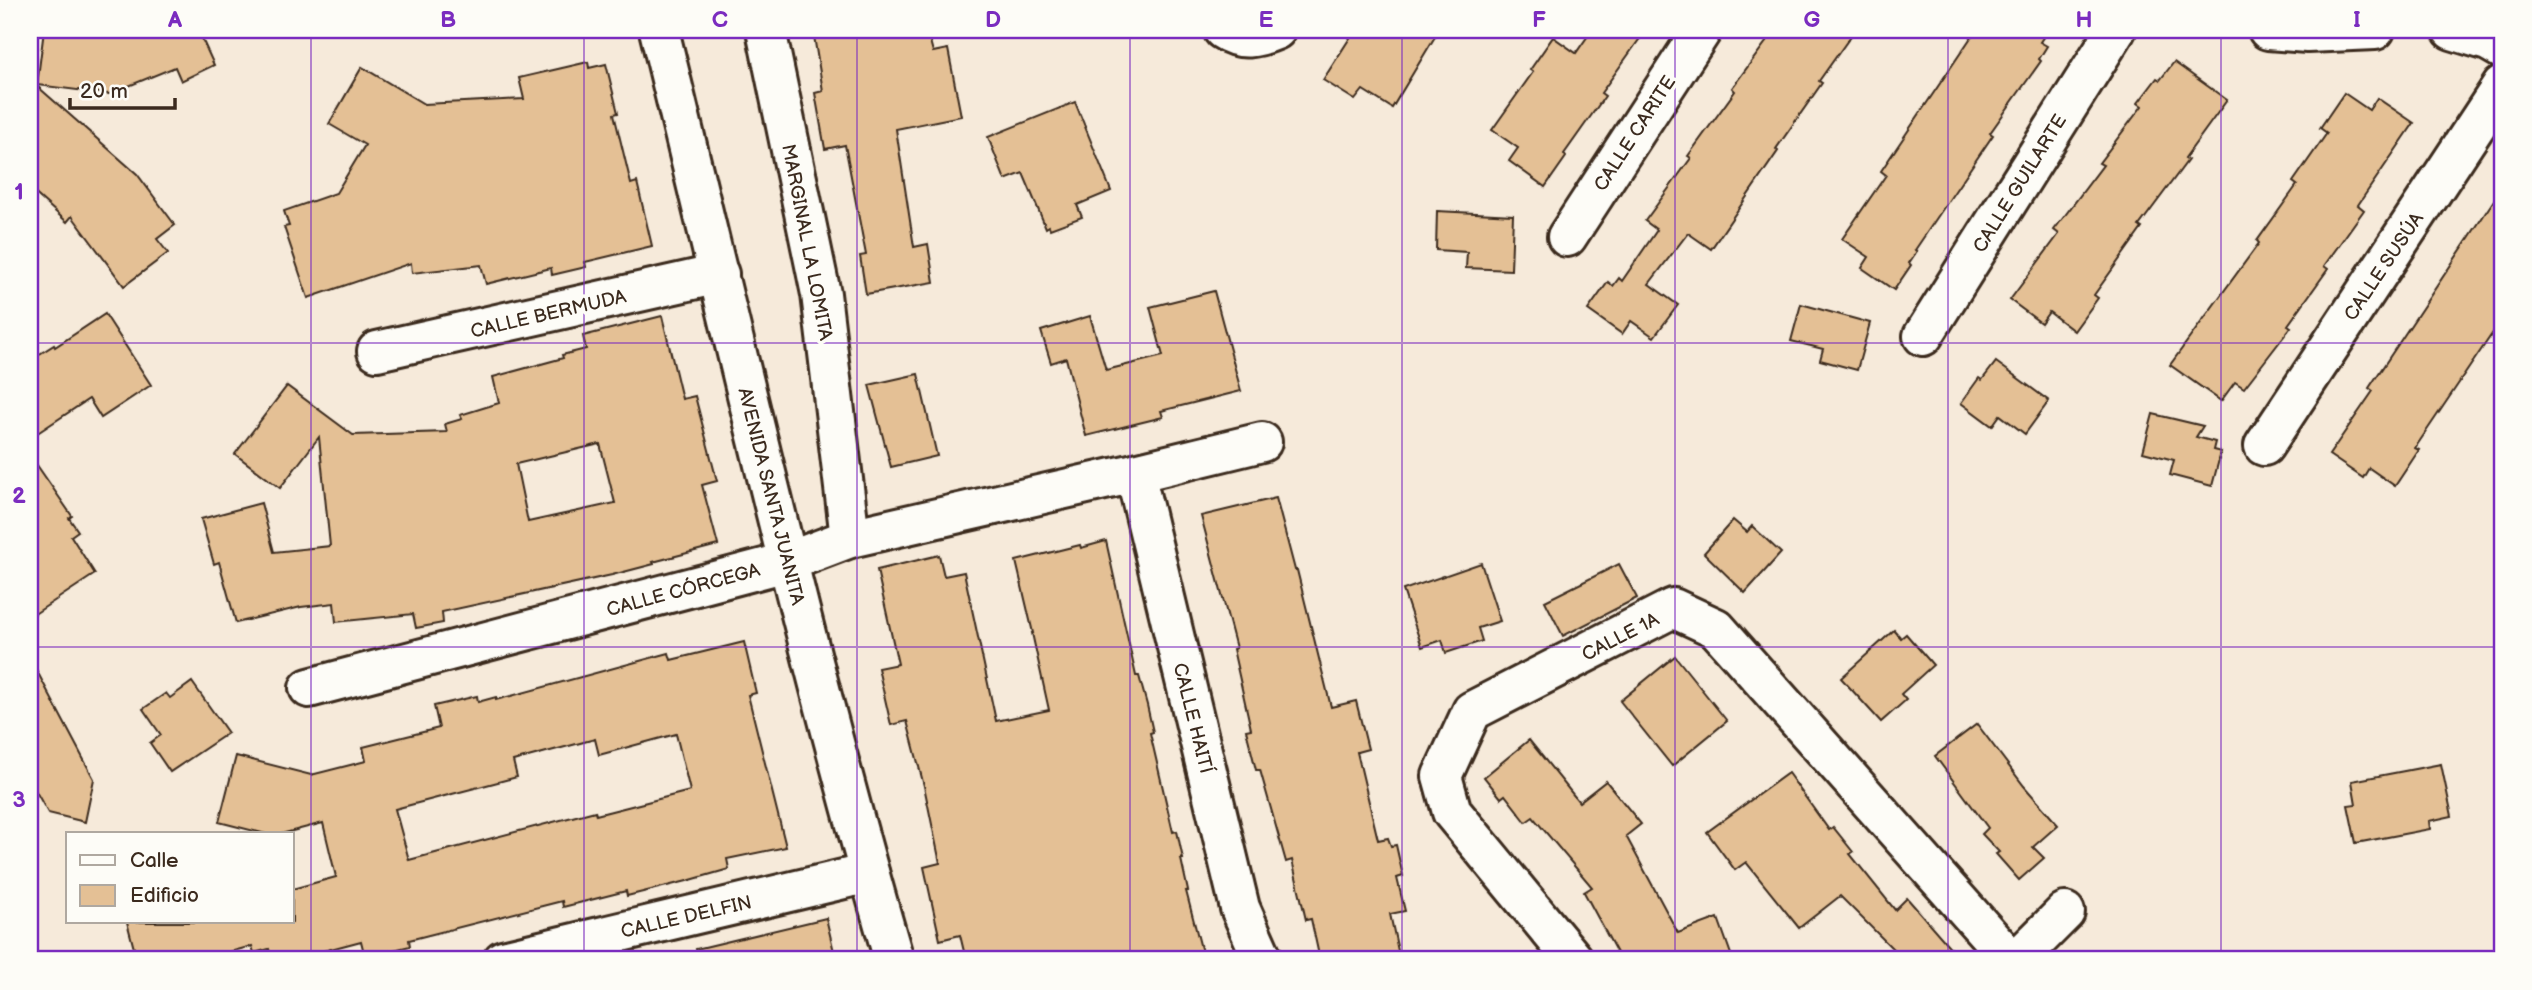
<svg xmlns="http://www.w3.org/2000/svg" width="2532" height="990" font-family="'Balsamiq Sans',sans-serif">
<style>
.building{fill:#e4c095;stroke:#3b2a1e;stroke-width:2;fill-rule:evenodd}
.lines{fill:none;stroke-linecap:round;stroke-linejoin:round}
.minor-casing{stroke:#3b2a1e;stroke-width:44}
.minor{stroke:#fdfcf7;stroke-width:38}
.grid{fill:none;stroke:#7b2cbf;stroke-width:2;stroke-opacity:0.55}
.labels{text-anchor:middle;stroke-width:7;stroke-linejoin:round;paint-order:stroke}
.street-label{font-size:19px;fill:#3b2a1e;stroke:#fdfcf7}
.neatline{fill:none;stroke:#7b2cbf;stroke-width:2.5}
.grid-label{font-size:23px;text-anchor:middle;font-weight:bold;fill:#7b2cbf}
</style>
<rect width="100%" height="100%" fill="#f6eada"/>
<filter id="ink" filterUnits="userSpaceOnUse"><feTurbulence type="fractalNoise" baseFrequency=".0143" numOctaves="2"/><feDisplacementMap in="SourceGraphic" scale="14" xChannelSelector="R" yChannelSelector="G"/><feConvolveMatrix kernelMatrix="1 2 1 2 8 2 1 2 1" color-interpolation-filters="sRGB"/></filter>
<g filter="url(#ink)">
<!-- building -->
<g class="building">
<path d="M44 30H198L214 65 181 81 175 67 109 94 37 85Z"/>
<path d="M813 30H927L933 52 948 49 961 116 896 129 914 247 928 244 934 282 866 294 860 256 866 255 845 145 825 149 815 93 823 91Z"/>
<path d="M1355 30H1439L1392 108 1363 90 1355 100 1323 80Z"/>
<path d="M1592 30H1646L1601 93 1605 96 1564 154 1566 157 1545 187 1509 161 1518 148 1492 130 1533 72 1530 70 1553 37 1576 53Z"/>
<path d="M1775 30H1855L1819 81 1822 83 1776 149 1778 151 1711 249 1688 233 1649 284 1678 305 1654 337 1631 321 1622 334 1588 310 1608 282 1613 286 1619 278 1622 281 1657 230 1645 221 1691 158 1688 156 1735 91 1732 88Z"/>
<path d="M1976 30H2048L2040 42 2047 46 2039 59 2041 61 1990 133 1993 135 1915 250 1917 251 1909 263 1911 265 1894 290 1862 268 1869 257 1842 239 1886 175 1881 171Z"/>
<path d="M588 62 589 68 606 64 618 113 614 114 631 184 637 182 652 246 585 262 586 267 552 275 551 268 486 284 481 265 412 273 411 263 308 298 284 227 289 226 284 211 336 193 365 145 329 124 362 67 424 104 524 99 519 78Z"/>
<path d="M2174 62 2227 100 2185 158 2188 160 2139 226 2142 228 2094 295 2098 298 2074 331 2049 312 2041 323 2010 300 2059 234 2054 230 2103 165 2099 163 2142 106 2138 103 2157 78 2160 80Z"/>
<path d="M37 86 137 174 175 225 157 239 168 253 124 286 72 216 67 222 30 189V113L34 115Z"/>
<path d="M2344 93 2369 110 2377 98 2414 123 2358 205 2364 210 2324 266 2328 269 2288 325 2291 327 2244 388 2235 382 2221 401 2170 365 2259 243 2257 241 2297 185 2293 182 2327 133 2320 128Z"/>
<path d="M1075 102 1111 191 1077 205 1082 217 1050 229 1049 226 1046 228 1023 173 1005 180 988 137Z"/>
<path d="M2502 188V319L2415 448 2419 450 2395 486 2369 468 2363 478 2329 455 2373 391 2369 388Z"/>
<path d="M1437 211 1513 215 1511 270 1466 268 1467 252 1436 250Z"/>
<path d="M1214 291 1241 391 1161 411 1163 417 1086 436 1066 358 1051 363 1041 331 1090 316 1106 370 1163 356 1150 307Z"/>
<path d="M1801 304 1870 323 1857 370 1820 360 1823 349 1791 341Z"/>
<path d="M105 314 151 385 101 418 89 399 30 438V360L54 345 55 347Z"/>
<path d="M662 316 682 399 695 396 717 481 702 485 718 545 653 562 654 564 612 575 442 612 443 623 416 628 413 614 336 622 334 603 301 607 236 623 219 562 214 564 201 519 261 503 274 552 330 546 319 437 280 488 235 454 287 386 353 435 447 432 445 424 462 419 460 415 499 403 493 377 563 358 562 355 586 349 583 336ZM600 444 615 503 528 522 516 464Z"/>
<path d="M1996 362 2049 401 2025 434 2000 415 1992 426 1961 403 1979 378 1982 380Z"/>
<path d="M918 374 937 456 891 467 869 385Z"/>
<path d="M2153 414 2203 426 2196 437 2215 442 2213 450 2221 452 2212 486 2170 475 2174 460 2143 452Z"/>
<path d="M30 455 72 516 69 518 78 531 71 536 95 574 30 617Z"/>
<path d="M1276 498 1295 570H1297L1331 707 1356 701 1368 749 1357 752 1378 840 1388 838 1391 846 1396 845 1403 876 1397 878 1405 911 1390 914 1400 960H1320L1311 919 1306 920 1292 860 1286 862 1260 770H1256L1246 730 1251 729 1233 649 1236 648 1201 516Z"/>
<path d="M1733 520 1747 532 1752 526 1781 553 1745 593 1704 553Z"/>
<path d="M1106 541 1136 676H1139L1147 705 1153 732 1150 733 1173 832 1177 831 1183 859H1181L1188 891H1186L1204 960H966L960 935 940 940 924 867 940 863 924 786 907 721 891 725 878 668 898 664 877 570 939 555 944 576 964 572 996 721 1049 710 1032 633H1033L1016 561 1080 545 1081 548Z"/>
<path d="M1481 563 1500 621 1478 628 1482 641 1446 653 1442 640 1422 647 1403 590Z"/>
<path d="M1619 564 1637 598 1563 636 1545 601Z"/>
<path d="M1894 630 1901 638 1906 634 1933 665 1901 694 1906 700 1881 722 1841 678Z"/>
<path d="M744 642 756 693 748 695 786 847 727 859 729 869 687 881 627 896 626 891 563 907 562 901 409 940 410 946 365 957 361 941 289 960H272L269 949 254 953 252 946 200 960H137L127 922H292V889L336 877 323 823 281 834H266L219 822 236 756 311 775 366 761 363 747 439 728 434 706 477 696 478 702 496 697V700L669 653 671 660ZM676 734 690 791 596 815 595 811 409 860 395 809 517 777 513 761 595 739 599 755Z"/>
<path d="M1675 656 1727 721 1672 766 1620 701Z"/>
<path d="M30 658 94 779 85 822 48 813 30 781Z"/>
<path d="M192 682 228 733 170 772 150 743 161 735 143 709 166 693 170 698Z"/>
<path d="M1977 724 2024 786 2058 825 2033 847 2044 858 2019 880 1996 854 1999 852 1982 834 1988 828 1935 756Z"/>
<path d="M1529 740 1579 802 1606 781 1641 824 1626 836 1678 933 1718 918 1733 960H1613L1612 957 1618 955 1584 892 1592 887 1533 817 1526 822 1505 795 1501 798 1484 777Z"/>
<path d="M2441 764 2452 816 2429 821 2430 829 2356 843 2348 805 2356 804 2352 781Z"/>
<path d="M1788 773 1829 830 1833 827 1853 852 1850 854 1895 910 1907 898 1961 960H1904L1840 896 1799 928 1746 862 1735 870 1707 832Z"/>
<path d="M826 918 836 960H698L696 949Z"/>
</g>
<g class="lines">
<!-- minor casing -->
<g class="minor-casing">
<g id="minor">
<path d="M659 30C735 340 805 653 894 960"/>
<path d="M766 30 821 294 850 538"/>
<path d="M1223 30C1241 42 1257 38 1276 30"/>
<path d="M2268 30 2307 33 2375 30"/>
<path d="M2452 30 2488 41 2502 49"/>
<path d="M1567 237 1702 30"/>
<path d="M1923 336 2116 30"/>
<path d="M377 351 719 274"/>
<path d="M2264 446 2502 86"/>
<path d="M1135 473 1240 908 1263 960"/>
<path d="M309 688 787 562 850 538 1135 473 1262 442"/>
<path d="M503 960 869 873"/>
<path d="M1574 960 1452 812 1442 776 1472 711 1673 608 1716 628 2011 960"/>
<path d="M2017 960 2065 912"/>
</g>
</g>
<!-- minor -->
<use href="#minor" class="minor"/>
</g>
</g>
<!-- grid -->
<path class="grid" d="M311 30V960M584 30V960M857 30V960M1130 30V960M1402 30V960M1675 30V960M1948 30V960M2221 30V960M30 343H2502M30 647H2502"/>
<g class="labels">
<!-- street labels -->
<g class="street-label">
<text transform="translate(1634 133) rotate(-57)" y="7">CALLE CARITE</text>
<text transform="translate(2019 183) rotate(-58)" y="7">CALLE GUILARTE</text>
<text transform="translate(808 242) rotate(79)" y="7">MARGINAL LA LOMITA</text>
<text transform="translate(2383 266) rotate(-56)" y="7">CALLE SUSÚA</text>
<text transform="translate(548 313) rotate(-13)" y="7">CALLE BERMUDA</text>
<text transform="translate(772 496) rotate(76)" y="7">AVENIDA SANTA JUANITA</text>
<text transform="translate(683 589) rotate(-15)" y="7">CALLE CÓRCEGA</text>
<text transform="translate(1620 636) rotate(-27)" y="7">CALLE 1A</text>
<text transform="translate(1194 718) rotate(76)" y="7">CALLE HAITÍ</text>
<text transform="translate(686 916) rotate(-13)" y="7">CALLE DELFIN</text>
</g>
</g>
<!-- margin -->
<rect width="2532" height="990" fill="none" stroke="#fdfcf7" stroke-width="77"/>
<!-- legend -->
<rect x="66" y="832" width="228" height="91" fill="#fdfcf7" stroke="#afa8a0" stroke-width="2"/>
<rect x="80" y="855" width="35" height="10" fill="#fdfcf7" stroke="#afa8a0" stroke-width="2"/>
<text x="130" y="867" font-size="21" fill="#3b2a1e">Calle</text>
<rect x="80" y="885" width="35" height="21" fill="#e4c095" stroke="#afa8a0" stroke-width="2"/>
<text x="130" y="902" font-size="21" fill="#3b2a1e">Edificio</text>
<!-- scale -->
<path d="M70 98v10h105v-10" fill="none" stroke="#3b2a1e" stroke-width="3.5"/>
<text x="80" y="98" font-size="21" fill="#3b2a1e" stroke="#fdfcf7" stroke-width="5" paint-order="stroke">20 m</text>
<rect x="38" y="38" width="2456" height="913" class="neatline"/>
<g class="grid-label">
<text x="175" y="27">A</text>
<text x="448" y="27">B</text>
<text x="720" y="27">C</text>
<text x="993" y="27">D</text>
<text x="1266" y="27">E</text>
<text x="1539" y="27">F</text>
<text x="1812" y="27">G</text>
<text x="2084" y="27">H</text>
<text x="2357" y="27">I</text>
<text x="19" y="199">1</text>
<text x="19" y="503">2</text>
<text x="19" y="807">3</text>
</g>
</svg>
